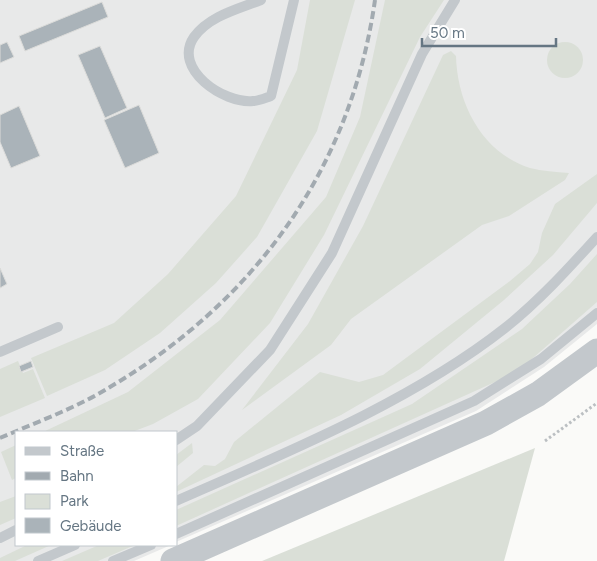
<svg xmlns="http://www.w3.org/2000/svg" width="597" height="561" font-family="Figtree,sans-serif">
<style>
.built{fill:#e8e9e9}
.green{fill:#dadfd7}
.building{fill:#aab3b9;stroke:#dcdcda}
.lines{fill:none;stroke-linecap:round;stroke-linejoin:round}
.path{stroke:#bbbfc2;stroke-width:3;stroke-dasharray:2.5 2.5;stroke-linecap:butt}
.service{stroke:#c3c8cc;stroke-width:10}
.tertiary{stroke:#c3c8cc;stroke-width:25}
.rail{stroke:#a2aab0;stroke-width:4;stroke-dasharray:8 4;stroke-linecap:butt}
</style>
<rect width="100%" height="100%" fill="#fafaf8"/>
<!-- built -->
<path class="built" d="M0 0H597V324L544 367 476 411 176 542V432H16V545H171L134 561H0Z"/>
<!-- green -->
<g class="green">
<path d="M310 0H355L317 131 257 237 216 283 160 333 105 370 47 396 31 358 114 323 168 274 236 196 297 70Z"/>
<path d="M385 0H444L420 37 324 235 270 323 198 399 153 424 132 432H43L128 392 220 320 326 197 360 117Z"/>
<circle cx="565" cy="60" r="18"/>
<path d="M451 51 456 56C457 103 482 153 530 168 542 171 556 172 569 173L565 180 509 216 482 225 351 319 331 345 242 410 308 324 363 226 443 55Z"/>
<path d="M597 174V203L553 255 504 300 420 369 341 415 176 492V487L204 465 215 466 225 459 234 442 320 372 359 382 383 375 510 281 530 264 538 252 542 233 555 204Z"/>
<path d="M597 254V302L517 372 176 526V510L412 404 522 329 570 284Z"/>
<path d="M18 361 23 373 33 369 45 398 0 417V369Z"/>
<path d="M192 443 193 453 176 467V455Z"/>
<path d="M16 445V478L12 480 1 452Z"/>
<path d="M535 448 504 561H262Z"/>
<path d="M16 496V518L0 525V502Z"/>
<path d="M27 545H51L15 561H0V558Z"/>
<path d="M99 545H135L98 561H62Z"/>
</g>
<!-- building -->
<g class="building">
<path d="M102 2 108 17 25 51 19 36Z"/>
<path d="M7 42 14 57 0 63V45Z"/>
<path d="M100 46 127 108 105 118 78 55Z"/>
<path d="M139 105 159 153 125 168 104 120Z"/>
<path d="M19 106 40 156 11 168 0 142V115Z"/>
<path d="M0 268 7 284 0 288Z"/>
<path d="M31 361 33 367 21 372 19 366Z"/>
</g>
<g class="lines">
<!-- path -->
<path class="path" d="M545 441 597 403"/>
<!-- service -->
<g class="service">
<path d="M261 0C238 9 209 16 194 37 172 69 224 104 253 101 259 101 265 98 271 96L294 0"/>
<path d="M0 352 58 327"/>
<path d="M176 440 197 426 270 350 332 253 422 54 455 0"/>
<path d="M176 501C285 453 411 402 505 328 539 301 568 269 597 237"/>
<path d="M176 534 474 401 541 359 597 313"/>
<path d="M0 538 16 530"/>
<path d="M38 561 75 545"/>
<path d="M113 561 151 545"/>
</g>
<!-- tertiary -->
<path class="tertiary" d="M173 561 486 423 538 394 597 351"/>
<!-- rail -->
<path class="rail" d="M0 438C37 422 76 408 110 387 255 301 351 169 375 0"/>
</g>
<!-- legend -->
<rect x="15" y="431" width="162" height="115" fill="#ffffff" stroke="#c1c8cd"/>
<rect x="25" y="447" width="25" height="8" fill="#c3c8cc" stroke="#c1c8cd"/>
<text x="60" y="456" font-size="15" fill="#657683">Straße</text>
<rect x="25" y="472" width="25" height="8" fill="#a2aab0" stroke="#c1c8cd"/>
<text x="60" y="481" font-size="15" fill="#657683">Bahn</text>
<rect x="25" y="494" width="25" height="15" fill="#dadfd7" stroke="#c1c8cd"/>
<text x="60" y="506" font-size="15" fill="#657683">Park</text>
<rect x="25" y="518" width="25" height="15" fill="#aab3b9" stroke="#c1c8cd"/>
<text x="60" y="531" font-size="15" fill="#657683">Gebäude</text>
<!-- scale -->
<path d="M422 38v8h134v-8" fill="none" stroke="#657683" stroke-width="2.5"/>
<text x="430" y="38" font-size="15" fill="#657683" stroke="#ffffff" stroke-width="4" paint-order="stroke">50 m</text>
</svg>
